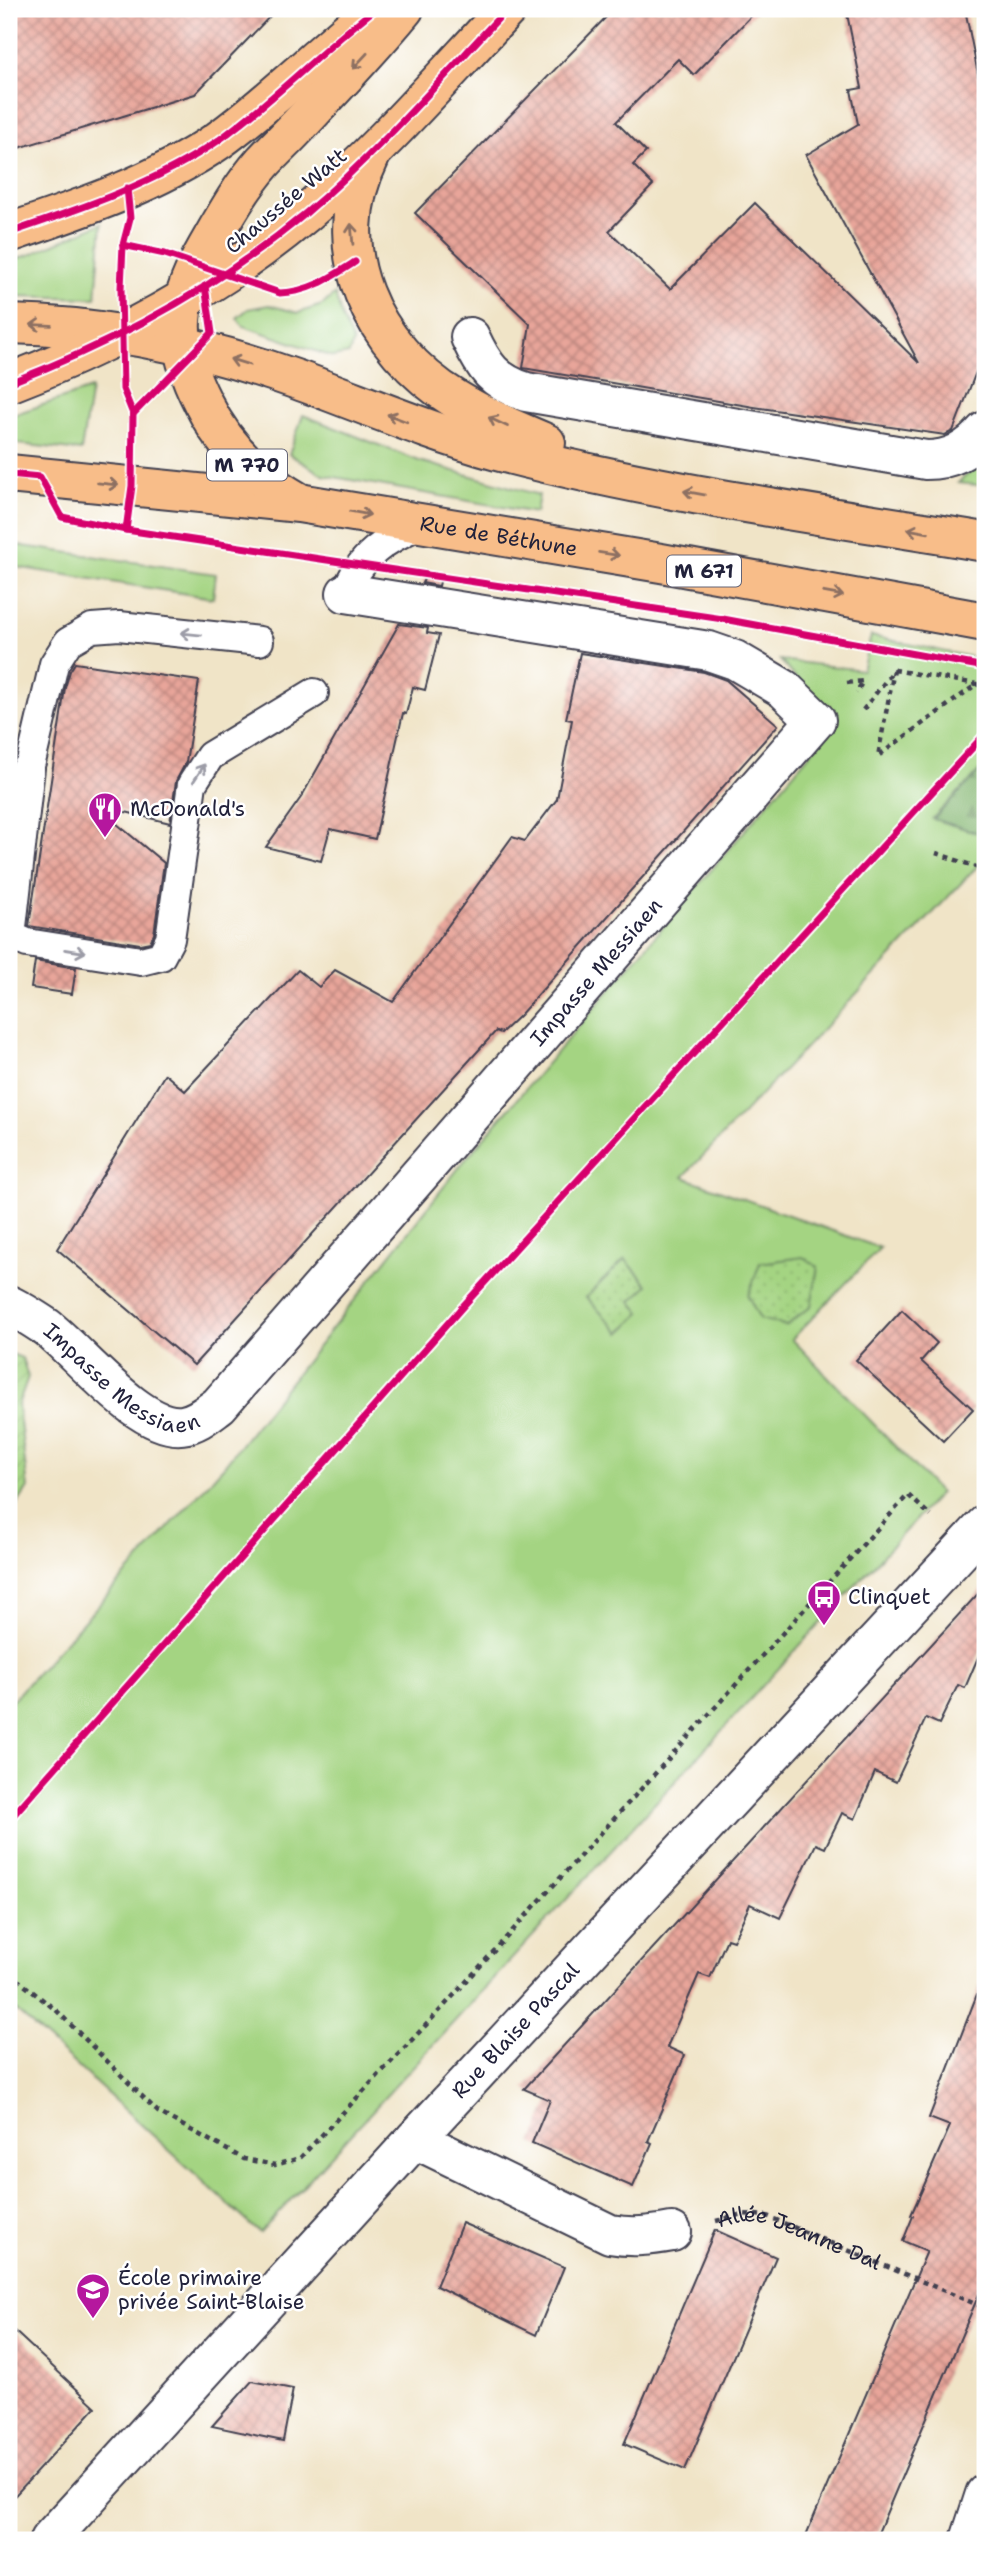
<svg xmlns="http://www.w3.org/2000/svg" width="994" height="2549" font-family="'Shantell Sans',sans-serif">
<style>
.grass{fill:#a4d482;stroke:#637b5e;stroke-width:2}
.forest{fill:url(#forest-firs);stroke:#526c56;stroke-width:2}
.park{fill:url(#park-dots);stroke:#637b5e;stroke-width:2}
.garden{fill:url(#garden-furrows);stroke:#637b5e;stroke-width:2}
.building{fill:url(#building-cross-hatch)}
.lines{fill:none;stroke-linecap:round;stroke-linejoin:round}
.lane-casing{stroke:#413f50;stroke-width:32}
.street-casing{stroke:#413f50;stroke-width:42}
.primary-casing{stroke:#413f50;stroke-width:42}
.path{stroke:#413f50;stroke-width:4.5;stroke-dasharray:5 5;stroke-linecap:butt}
.lane{stroke:#fff;stroke-width:28}
.street{stroke:#fff;stroke-width:38}
.primary{stroke:#f8bd89;stroke-width:38}
.cycleway-casing{stroke:#fff;stroke-width:11}
.cycleway{stroke:#d6006c;stroke-width:7}
.oneway{stroke:#8d7062}
.oneway2{stroke:#9c9ca7}
.labels{text-anchor:middle;stroke-width:5;stroke-linejoin:round;paint-order:stroke}
.shield{fill:#fff;stroke:#646476;stroke-width:2}
.shield-label{font-size:19px;font-weight:bold;fill:#22223b}
.street-label{font-size:21px;fill:#22223b;stroke:#fff}
.poi-label{font-size:21px;fill:#22223b;stroke:#fff;text-anchor:start}
</style>
<defs>
<pattern id="forest-firs" width="22" height="20" patternUnits="userSpaceOnUse" patternTransform="scale(1.75)"><rect width="22" height="20" fill="#83b670"/><path d="M5 1l3.5 6h-7zM16 11l3.5 6h-7z" fill="#6b945d"/></pattern>
<pattern id="park-dots" width="8" height="8" patternUnits="userSpaceOnUse" patternTransform="scale(1.75)"><rect width="8" height="8" fill="#a4d482"/><path d="M2 2h.1M6 6h.1" fill="none" stroke="#8db671" stroke-width="1.8" stroke-linecap="round"/></pattern>
<pattern id="garden-furrows" width="10" height="10" patternUnits="userSpaceOnUse" patternTransform="scale(1.75)"><rect width="10" height="10" fill="#a4d482"/><path d="M-1 1l2-2M0 10L10 0M9 11l2-2" fill="none" stroke="#8db671"/></pattern>
<pattern id="building-cross-hatch" width="8" height="8" patternUnits="userSpaceOnUse" patternTransform="scale(1.75)"><rect width="8" height="8" fill="#e8a59a"/><path d="M0 0l8 8M0 8l8-8" fill="none" stroke="#bc867f"/></pattern>
</defs>
<rect width="100%" height="100%" fill="#fff"/>
<filter id="ink" filterUnits="userSpaceOnUse"><feTurbulence type="fractalNoise" baseFrequency=".0143" numOctaves="2"/><feDisplacementMap in="SourceGraphic" scale="14" xChannelSelector="R" yChannelSelector="G"/><feConvolveMatrix kernelMatrix="1 2 1 2 8 2 1 2 1" color-interpolation-filters="sRGB"/></filter>
<filter id="wash" filterUnits="userSpaceOnUse"><feTurbulence type="fractalNoise" baseFrequency=".00686" numOctaves="4" result="noise"/><feDisplacementMap in="SourceGraphic" scale="28" xChannelSelector="R" yChannelSelector="G"/><feGaussianBlur stdDeviation="1.57" result="paint"/><feColorMatrix in="noise" values="0 0 0 0 0 0 0 0 0 0 0 0 0 0 0 0 0 1.4 0 .05"/><feComposite in="paint" operator="in"/></filter>
<g filter="url(#wash)">
<rect width="100%" height="100%" fill="#f0e4c7"/>
<!-- grass -->
<g class="grass">
<path d="M102 223 96 298 9 296V261L29 255Z"/>
<path d="M335 294 342 318 353 342 349 354 333 357 243 326 237 318 248 309 269 305 298 313 322 305Z"/>
<path d="M91 389 81 451 9 443V416Z"/>
<path d="M303 415 419 461 539 495 536 513 323 475 289 454Z"/>
<path d="M985 458V486L958 483Z"/>
<path d="M9 544 216 574 213 598 9 566Z"/>
<path d="M871 636 985 660V766L933 818 985 835V858L683 1177 880 1248 792 1339 940 1493 260 2233 9 2004V1704L223 1467 465 1160 836 723 780 660 862 670Z"/>
</g>
<!-- forest -->
<path class="forest" d="M985 766V835L933 819Z"/>
<!-- park -->
<g class="park">
<path d="M803 1257 818 1267 811 1306 786 1326 760 1319 748 1296 760 1263Z"/>
<path d="M625 1259 648 1285 631 1301 641 1313 620 1333 586 1297Z"/>
</g>
<!-- garden -->
<path class="garden" d="M9 1353 22 1358 28 1377 18 1405 28 1488 9 1517Z"/>
<g id="blocks">
<!-- building -->
<g class="building">
<path d="M9 9H277L195 94 9 151Z"/>
<path d="M614 9H758L694 75 678 59 616 122 646 152 633 165 653 185 609 231 670 289 755 203 919 363 806 155 858 124 851 90 862 88 846 9H965L985 109V349L953 431 945 435 754 407 523 368 530 324 415 213Z"/>
<path d="M428 572 441 577 439 586 422 583Z"/>
<path d="M399 624 428 628 427 633 439 635 425 690 413 687 406 714 403 713 375 839 330 829 321 861 266 847 302 796Z"/>
<path d="M580 653 704 672 726 680 778 725 520 1015 501 1033 496 1031 194 1365 57 1249 165 1074 185 1091 298 970 319 987 335 970 393 1002 512 837 525 841 557 799 572 720 566 719Z"/>
<path d="M75 663 199 681 186 762 176 781 170 823 93 804 164 863 154 934 150 942 140 944 29 926 65 688 70 671Z"/>
<path d="M35 961 76 968 72 994 31 988Z"/>
<path d="M902 1310 937 1343 921 1361 973 1409 943 1441 856 1360Z"/>
<path d="M985 1586V1641L965 1688 958 1685 939 1724 926 1718 896 1782 875 1772 855 1819 842 1813 825 1848 816 1844 780 1918 750 1904 733 1941 727 1939 710 1978 699 1974 667 2047 685 2055 648 2141 652 2143 633 2187 532 2143 550 2100 524 2089Z"/>
<path d="M981 1984 985 1985V2280L875 2540H804L927 2251 903 2241 913 2216 911 2215 950 2126 929 2118Z"/>
<path d="M462 2223 564 2267 536 2335 436 2286Z"/>
<path d="M715 2230 776 2257 685 2470 624 2444Z"/>
<path d="M9 2326 96 2407 9 2502Z"/>
<path d="M252 2381 293 2389 283 2441 212 2426Z"/>
</g>
</g>
</g>
<g filter="url(#ink)">
<use href="#blocks" fill-opacity="0" stroke="#413f50" stroke-width="2"/>
<g class="lines">
<!-- lane casing -->
<g class="lane-casing">
<g id="lane">
<path d="M346 593C359 556 386 539 421 524"/>
<path d="M9 795 31 762 54 664 68 642 92 628 119 626 259 641"/>
<path d="M9 935 27 943 141 961 161 956 170 939 192 784 210 756 314 693"/>
<path d="M11 936 30 768"/>
</g>
</g>
<!-- street casing -->
<g class="street-casing">
<g id="street">
<path d="M470 337C484 367 494 382 526 392L926 460C951 460 969 450 985 431"/>
<path id="s2" d="M9 1305C22 1311 34 1319 46 1327 79 1352 140 1430 182 1425 197 1423 208 1413 219 1405L816 720 784 689 735 660 709 651 346 593"/>
<path d="M415 2139 610 2234C632 2238 650 2236 672 2232"/>
<path id="s3" d="M49 2540 415 2139 985 1525"/>
<path d="M970 2540 985 2494"/>
</g>
</g>
<!-- primary casing -->
<g class="primary-casing">
<g id="primary">
<path d="M370 157C324 249 372 348 455 399 484 417 515 430 546 443"/>
<path d="M9 233C80 209 157 183 219 140 274 100 321 51 375 9"/>
<path d="M9 324C107 326 206 347 298 380 364 404 429 432 497 451 657 493 823 515 985 542"/>
<path d="M9 383C116 342 218 287 306 213 379 151 442 78 507 9"/>
<path id="s4" d="M9 474 299 503 661 563 985 622"/>
<path d="M297 501C256 478 224 446 203 403 189 376 177 342 182 311 186 284 199 261 213 237 228 211 243 185 263 162 275 149 288 137 300 124 336 86 371 49 404 9"/>
</g>
</g>
<!-- path -->
<g class="path">
<path d="M894 670 977 684 985 675"/>
<path d="M847 683 863 681 856 693"/>
<path d="M863 710 894 670 878 756 977 684 985 689"/>
<path d="M936 853 985 870"/>
<path d="M9 1973 57 2011 158 2112 244 2159 275 2165 300 2158 444 2006 908 1495 931 1516"/>
<path id="s1" d="M716 2221 743 2214 767 2216 985 2308"/>
</g>
<!-- lane -->
<use href="#lane" class="lane"/>
<!-- street -->
<use href="#street" class="street"/>
<!-- primary -->
<use href="#primary" class="primary"/>
<!-- cycleway casing -->
<g class="cycleway-casing">
<g id="cycleway">
<path d="M9 233C80 209 157 183 219 140 274 100 321 51 375 9"/>
<path d="M123 245 165 254 280 293C309 292 330 278 355 262"/>
<path d="M9 383C116 342 218 287 306 213 379 151 442 78 507 9"/>
<path d="M133 414 212 333 205 286"/>
<path d="M9 474 40 477 62 517 126 530 723 619 985 667"/>
<path d="M126 530 132 486 133 414 123 389 121 288 123 245 130 218 127 188"/>
<path d="M9 1820 464 1305 985 734"/>
</g>
</g>
<!-- cycleway -->
<use href="#cycleway" class="cycleway"/>
</g>
<!-- one-way arrows -->
<defs><path id="oneway-shaft" d="M-6 0H5M1.5-3L5.5 0L1.5 3" fill="none" stroke-width="1.6" stroke-linecap="round" stroke-linejoin="round" transform="scale(1.75)"/></defs>
<g class="oneway">
<use href="#oneway-shaft" transform="translate(360 61) rotate(133)"/>
<use href="#oneway-shaft" transform="translate(352 234) rotate(-95)"/>
<use href="#oneway-shaft" transform="translate(41 325) rotate(-178)"/>
<use href="#oneway-shaft" transform="translate(240 362) rotate(-163)"/>
<use href="#oneway-shaft" transform="translate(397 418) rotate(-159)"/>
<use href="#oneway-shaft" transform="translate(498 422) rotate(-154)"/>
<use href="#oneway-shaft" transform="translate(108 484) rotate(6)"/>
<use href="#oneway-shaft" transform="translate(694 493) rotate(-170)"/>
<use href="#oneway-shaft" transform="translate(360 513) rotate(10)"/>
<use href="#oneway-shaft" transform="translate(918 531) rotate(-170)"/>
<use href="#oneway-shaft" transform="translate(609 554) rotate(9)"/>
<use href="#oneway-shaft" transform="translate(833 594) rotate(10)"/>
</g>
<g class="oneway2">
<use href="#oneway-shaft" transform="translate(191 634) rotate(-174)"/>
<use href="#oneway-shaft" transform="translate(199 773) rotate(-57)"/>
<use href="#oneway-shaft" transform="translate(75 951) rotate(9)"/>
</g>
</g>
<!-- icons -->
<defs>
<g id="restaurant-pin" transform="scale(1.75)"><path d="M0 17L-7.5 6A9.5 9.5 0 1 1 7.5 6Z" fill="#b5179e" stroke="#fff"/><path d="M-5-6h1v4h1v-4h1v4h1v-4h1v5L-1.5 .5V6h-2V.5L-5-1ZM5-6V6H3V1.5H1.5Q1.5-4 5-6Z" fill="#fff"/></g>
<g id="bus-pin" transform="scale(1.75)"><path d="M0 17L-7.5 6A9.5 9.5 0 1 1 7.5 6Z" fill="#b5179e" stroke="#fff"/><path d="M-5-6H5V4H4V6H2V4H-2V6H-4V4H-5ZM-3.5-4V0h7V-4ZM-3.5 1.2v1.5H-2V1.2ZM2 1.2v1.5H3.5V1.2Z" fill="#fff"/></g>
<g id="school-pin" transform="scale(1.75)"><path d="M0 17L-7.5 6A9.5 9.5 0 1 1 7.5 6Z" fill="#b5179e" stroke="#fff"/><path d="M0-5L7-2L0 1L-7-2ZM-4 1L0 2.5L4 1V4Q0 6-4 4Z" fill="#fff"/></g>
</defs>
<g fill-rule="evenodd">
<use href="#restaurant-pin" x="105" y="809"/>
<use href="#bus-pin" x="824" y="1597"/>
<use href="#school-pin" x="93" y="2290"/>
</g>
<g class="labels">
<!-- shield labels -->
<g class="shield">
<rect x="207" y="449.5" width="80" height="31" rx="5"/>
<rect x="667" y="555.5" width="74" height="31" rx="5"/>
</g>
<g class="shield-label">
<text x="247" y="472">M 770</text>
<text x="704" y="578">M 671</text>
</g>
<!-- street labels -->
<g class="street-label">
<text transform="translate(286 201) rotate(-40)" y="7">Chaussée Watt</text>
<text dy="7" stroke="none"><textPath href="#s4" startOffset="494">Rue de Béthune</textPath></text>
<text dy="7" stroke="none"><textPath href="#s2" startOffset="831">Impasse Messiaen</textPath></text>
<text dy="7" stroke="none"><textPath href="#s2" startOffset="138">Impasse Messiaen</textPath></text>
<text dy="7" stroke="none"><textPath href="#s3" startOffset="691">Rue Blaise Pascal</textPath></text>
<text dy="7" stroke="none"><textPath href="#s1" startOffset="88">Allée Jeanne Dal</textPath></text>
</g>
<!-- poi labels -->
<g class="poi-label">
<text x="130" y="816">McDonald's</text>
<text x="848" y="1604">Clinquet</text>
<text x="118" y="2285">École primaire<tspan x="118" dy="24">privée Saint-Blaise</tspan></text>
</g>
</g>
<!-- margin -->
<rect width="994" height="2549" fill="none" stroke="#fff" stroke-width="35"/>
</svg>
